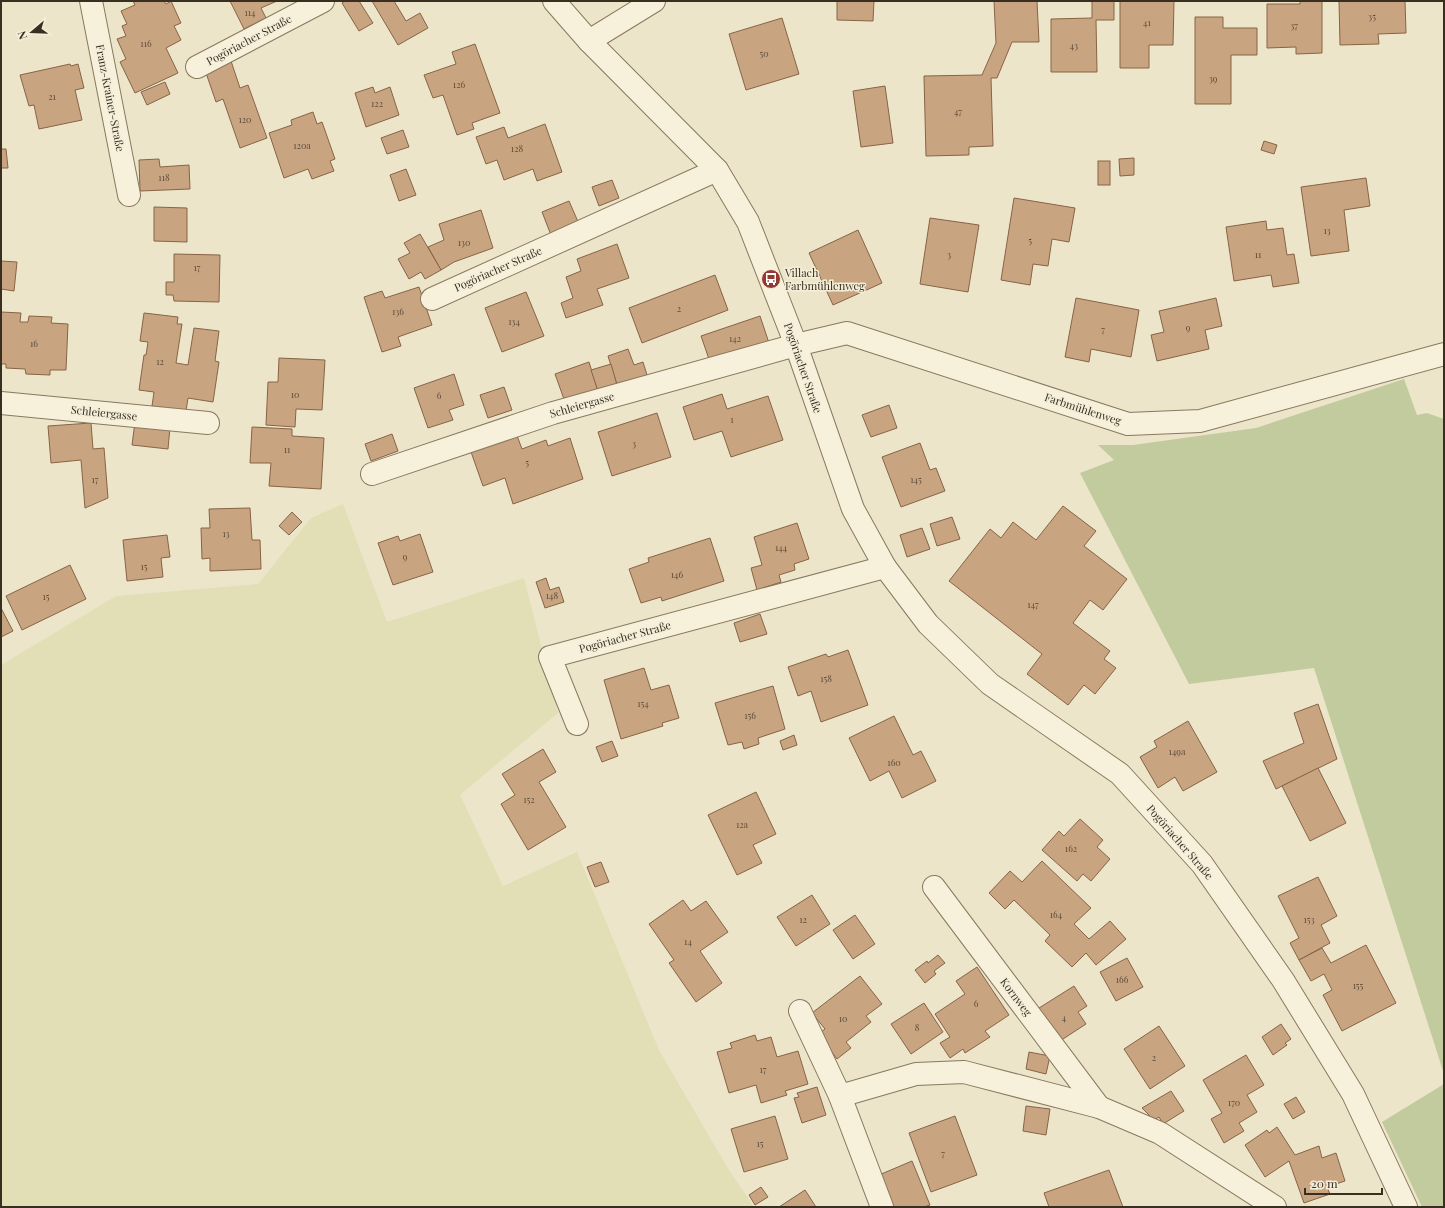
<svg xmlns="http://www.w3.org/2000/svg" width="1445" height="1208" font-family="'Playfair Display',serif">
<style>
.farmland{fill:#e2deb6}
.green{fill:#c2cb9d}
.building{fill:#c9a481;stroke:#866445}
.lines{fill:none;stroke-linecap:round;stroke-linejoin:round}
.minor-casing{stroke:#88785e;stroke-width:24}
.minor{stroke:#f7f1dc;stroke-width:22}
.labels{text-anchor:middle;stroke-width:3;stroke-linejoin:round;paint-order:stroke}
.number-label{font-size:9px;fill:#5d4c39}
.street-label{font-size:11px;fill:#392f21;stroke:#f4eed8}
.poi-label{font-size:11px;fill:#392f21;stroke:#f4eed8;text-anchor:start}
</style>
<rect width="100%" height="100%" fill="#ede5c9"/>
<!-- farmland -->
<path class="farmland" d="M343 504 387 622 524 578 558 713 460 795 503 886 577 852 659 1050 727 1167 754 1207H1V665L116 596 258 584 311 518Z"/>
<!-- green -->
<g class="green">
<path d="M1404 379 1417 415 1427 413 1444 419V1074L1314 668 1189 684 1080 473 1114 460 1098 445H1133L1256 428Z"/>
<path d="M1444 1084V1207H1422L1382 1122Z"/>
</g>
<!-- building -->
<g class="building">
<path d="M133 1H164L166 4 171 1 181 23 174 26 181 40 166 48 178 73 135 93 120 62 126 59 117 39 126 36 122 26 127 24 121 11 135 5Z"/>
<path d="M230 1H277L261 8 266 18 244 29Z"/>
<path d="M345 1H359L373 23 359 31 342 3Z"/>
<path d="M372 1H394L406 21 420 13 428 28 398 45Z"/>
<path d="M837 1H874L873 21 837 20Z"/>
<path d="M994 1H1037L1039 42H1012L997 78H991L993 146 969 147V155L926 156 924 76 982 75 996 43Z"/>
<path d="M1092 1H1114V20H1096L1097 72H1051V19L1092 18Z"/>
<path d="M1120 1H1174L1173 45H1149V68H1120Z"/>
<path d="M1300 1H1322V53L1296 54V47L1267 48V4H1300Z"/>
<path d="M1339 1H1405L1406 33 1378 34 1379 44 1340 45Z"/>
<path d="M1195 17H1223V28H1257V55H1231V104H1195Z"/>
<path d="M782 18 799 74 746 90 729 34Z"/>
<path d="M475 44 500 113 472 123 474 129 457 135 443 95 433 98 424 75 456 64 452 52Z"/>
<path d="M231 61 240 88 248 85 267 138 240 148 223 99 216 102 205 70Z"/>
<path d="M70 64 71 66 78 64 84 88 75 90 82 120 39 129 34 105 29 106 20 75Z"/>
<path d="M165 82 170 94 147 105 141 92Z"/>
<path d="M885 86 893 143 861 147 853 91Z"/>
<path d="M373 87 375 93 390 87 399 115 366 127 355 93Z"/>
<path d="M313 112 317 124 322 122 335 159 330 161 334 171 312 179 308 169 284 178 269 133 292 125 291 120Z"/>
<path d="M545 124 562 172 537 181 533 169 504 180 497 160 486 164 476 137 504 127 508 138Z"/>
<path d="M403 130 409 147 387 154 381 138Z"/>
<path d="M1264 141 1277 145 1274 154 1261 150Z"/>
<path d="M1 149H6L8 168H1Z"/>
<path d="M1134 158V175L1120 176 1119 159Z"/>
<path d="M159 159 160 167 189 165 190 189 140 191 139 160Z"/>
<rect x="1098" y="161" width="12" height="24"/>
<path d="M406 169 416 195 399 201 390 175Z"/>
<path d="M1366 178 1370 206 1344 210 1349 251 1311 256 1301 187Z"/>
<path d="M612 180 619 198 599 206 592 187Z"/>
<path d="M1014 198 1075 208 1069 242 1052 239 1048 266 1033 264 1030 285 1001 280Z"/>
<path d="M569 201 579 224 551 235 542 212Z"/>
<path d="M154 207 187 208V242L154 241Z"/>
<path d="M481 210 493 248 454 262 441 270 428 247 444 240 439 224Z"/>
<path d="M930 218 979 225 968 292 920 284Z"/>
<path d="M1266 221 1267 230 1283 228 1287 255 1294 254 1299 283 1273 287 1271 275 1234 281 1226 227Z"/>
<path d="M858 230 882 283 833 305 809 253Z"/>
<path d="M420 234 441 270 425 279 421 272 409 279 398 259 410 253 404 243Z"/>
<path d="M617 244 629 278 597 289 603 305 566 318 561 303 573 298 566 277 581 271 577 259Z"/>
<path d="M174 254 220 255 219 302 174 301 173 295H166V282H174Z"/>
<path d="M1 261 17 262 14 291 1 289Z"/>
<path d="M715 275 728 310 642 343 629 308Z"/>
<path d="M419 287 432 325 398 337 401 346 382 352 364 297 382 291 385 298Z"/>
<path d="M526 292 544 336 502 352 485 308Z"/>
<path d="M1076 298 1139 310 1131 357 1091 349 1089 362 1065 357Z"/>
<path d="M1216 298 1222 326 1205 330 1209 349 1157 361 1151 335 1164 332 1159 311Z"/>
<path d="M1 312 21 313 20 322H28L29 316 52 317 51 323 68 324 66 370H50V375L26 374 25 369 6 368V364H1Z"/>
<path d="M144 313 178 317 177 324H182L176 363 188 365 194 328 219 331 215 361 219 362 213 402 188 398 186 411 152 406 154 392 139 390 144 355H146L148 342 140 341Z"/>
<path d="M760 316 769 343 710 362 701 336Z"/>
<path d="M628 349 634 365 643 362 647 375 617 385 608 356Z"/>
<path d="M279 358 325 360 322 410 296 409 295 427 266 425 268 382H278Z"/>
<path d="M589 362 598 391 565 402 555 374Z"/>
<path d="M611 364 617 385 598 391 591 370Z"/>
<path d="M454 374 464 405 449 410 453 420 428 428 414 388Z"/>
<path d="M504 387 512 410 488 418 480 395Z"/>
<path d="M722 394 727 409 768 396 783 440 731 457 722 431 694 440 683 407Z"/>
<path d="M889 405 897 428 871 437 862 415Z"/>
<path d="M657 413 671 457 612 476 598 432Z"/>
<path d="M135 422 170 427 168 449 132 445Z"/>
<path d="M91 423 93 449 104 448 108 498 85 508 81 460 51 463 48 426Z"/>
<path d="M252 427 292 429V436L324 438 321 489 269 486 271 463H250Z"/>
<path d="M516 433 522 449 546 440 548 446 570 438 583 479 513 504 505 478 483 486 470 449Z"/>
<path d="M392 434 398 451 371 461 365 444Z"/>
<path d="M920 443 930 470 936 468 945 491 901 507 882 457Z"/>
<path d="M1063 506 1096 531 1084 546 1127 579 1103 610 1090 600 1073 623 1110 651 1104 659 1116 668 1095 694 1084 685 1068 705 1027 674 1042 654 949 581 990 529 1001 538 1013 522 1036 540Z"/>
<path d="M250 508 252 540H260L261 569 210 571V558L202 559 201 528H210L209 509Z"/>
<path d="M292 512 302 522 289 535 279 526Z"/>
<path d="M952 517 960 539 937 546 930 524Z"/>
<path d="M797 523 809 559 794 564 795 570 779 575 781 582 757 590 751 568 762 565 754 537Z"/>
<path d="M922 528 930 549 907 557 900 535Z"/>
<path d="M420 534 433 572 393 585 378 543 398 536 400 541Z"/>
<path d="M167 535 170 557 161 558 163 577 127 581 123 540Z"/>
<path d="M710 538 724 581 662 601 661 597 641 603 629 569 649 562 648 558Z"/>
<path d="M70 565 86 599 22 630 6 596Z"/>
<path d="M546 578 550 590 559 587 564 602 545 608 536 582Z"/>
<path d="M1 608 13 631 1 637Z"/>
<path d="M760 614 767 634 740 642 734 623Z"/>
<path d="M848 650 868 705 821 722 811 691 798 696 788 667 826 654 828 657Z"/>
<path d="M644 668 651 690 669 685 679 718 662 723 663 726 621 739 604 680Z"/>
<path d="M773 686 785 729 758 738 759 744 744 749 742 742 728 745 715 703Z"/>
<path d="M1318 704 1337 759 1276 789 1263 761 1304 743 1294 713Z"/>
<path d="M894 716 913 755 921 751 936 781 902 798 889 771 870 781 849 738Z"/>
<path d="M1188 721 1217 772 1183 791 1175 777 1158 788 1140 757 1157 747 1154 741Z"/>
<path d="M794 735 797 745 783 750 780 741Z"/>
<path d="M612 741 618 756 602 762 596 747Z"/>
<path d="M543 749 556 772 539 782 566 827 528 850 501 804 515 795 502 774Z"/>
<path d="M1318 768 1346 823 1310 841 1282 786Z"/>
<path d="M756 792 776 834 753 845 762 863 737 875 708 815Z"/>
<path d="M1080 819 1103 840 1097 847 1110 859 1091 881 1083 874 1077 881 1042 850 1059 831 1064 836Z"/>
<path d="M1042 861 1091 908 1074 924 1089 939 1110 921 1126 939 1096 965 1086 953 1072 967 1045 941 1050 935 1014 900 1005 909 989 893 1010 871 1022 882Z"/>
<path d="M601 862 609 882 595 887 587 867Z"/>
<path d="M1318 877 1337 916 1321 925 1330 943 1299 960 1290 943 1299 938 1278 896Z"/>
<path d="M812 895 830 924 796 946 777 917Z"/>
<path d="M683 900 691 911 706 901 728 932 700 951 722 983 696 1002 669 963 674 960 649 924Z"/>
<path d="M855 915 875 944 853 959 833 930Z"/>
<path d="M1366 945 1396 1003 1342 1031 1323 995 1332 990 1324 974 1311 981 1299 960 1322 948 1331 963Z"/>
<path d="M938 955 945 963 934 971 936 974 925 983 915 970 927 961 928 963Z"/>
<path d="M1127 958 1143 987 1116 1001 1100 972Z"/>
<path d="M977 967 1009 1015 985 1031 990 1037 965 1053 963 1049 950 1058 940 1043 950 1037 935 1014 965 994 956 981Z"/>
<path d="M860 976 882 1004 866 1016 871 1022 846 1042 851 1048 837 1059 818 1034 825 1029 812 1013Z"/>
<path d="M1074 986 1087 1006 1078 1012 1086 1024 1060 1041 1039 1008Z"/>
<path d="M924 1003 943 1032 911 1054 891 1024Z"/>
<path d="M1281 1024 1291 1039 1285 1043 1287 1045 1273 1055 1262 1037Z"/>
<path d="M1159 1026 1185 1066 1150 1089 1124 1049Z"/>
<path d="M755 1035 757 1041 771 1037 777 1057 798 1051 808 1084 785 1091 787 1095 761 1103 756 1085 729 1093 717 1052 732 1048 730 1043Z"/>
<path d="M1029 1052 1050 1056 1046 1074 1026 1069Z"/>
<path d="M1246 1055 1264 1085 1247 1095 1257 1112 1239 1123 1244 1131 1224 1143 1211 1119 1222 1113 1203 1080Z"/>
<path d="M817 1087 826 1115 802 1123 794 1098 799 1097 797 1093Z"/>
<path d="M1171 1091 1184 1111 1163 1124 1159 1117 1154 1120 1142 1108Z"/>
<path d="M1296 1097 1305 1112 1293 1119 1284 1104Z"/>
<path d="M1026 1106 1050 1109 1046 1135 1023 1131Z"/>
<path d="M775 1116 788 1159 744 1172 731 1129Z"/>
<path d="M955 1116 977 1175 931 1192 909 1133Z"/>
<path d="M1277 1127 1295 1155 1319 1146 1322 1158 1336 1153 1345 1181 1327 1187 1330 1194 1304 1203 1289 1161 1265 1177 1245 1145 1267 1130 1269 1133Z"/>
<path d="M912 1161 930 1205 924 1207H892L879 1175Z"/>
<path d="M1109 1170 1123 1207H1049L1044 1193Z"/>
<path d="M761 1187 768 1197 755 1205 749 1195Z"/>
<path d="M805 1190 816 1207H779Z"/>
</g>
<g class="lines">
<!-- minor casing -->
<g class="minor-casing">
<g id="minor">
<path d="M91 1 129 195"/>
<path d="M554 1 589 41 717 170 748 222 796 345 853 509 885 567 928 624 990 684 1120 774 1202 864 1283 980 1353 1094 1406 1207"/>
<path d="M589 41 654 1"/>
<path d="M197 67 323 1"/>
<path d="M432 299 717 170"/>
<path d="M1 403 208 423"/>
<path d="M372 474 553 413 796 345 847 333 1128 424 1200 421 1444 354"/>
<path d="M577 724 550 657 885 567"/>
<path d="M934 887 1099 1107"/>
<path d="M800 1011 840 1096 882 1207"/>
<path d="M840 1096 916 1074 964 1072 1099 1107 1160 1133 1275 1207"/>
</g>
</g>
<!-- minor -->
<use href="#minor" class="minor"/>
</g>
<!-- icons -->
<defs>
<g id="bus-disc" transform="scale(1)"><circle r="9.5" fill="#943831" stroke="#f4eed8"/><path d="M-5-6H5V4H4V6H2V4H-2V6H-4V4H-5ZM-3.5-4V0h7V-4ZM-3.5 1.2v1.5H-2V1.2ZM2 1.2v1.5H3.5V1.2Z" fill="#fff"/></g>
</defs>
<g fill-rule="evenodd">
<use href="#bus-disc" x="771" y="279"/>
</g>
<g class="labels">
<!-- number labels -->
<g class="number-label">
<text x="250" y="16">114</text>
<text x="1372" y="20">35</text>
<text x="1147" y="26">41</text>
<text x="1294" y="29">37</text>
<text x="146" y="47">116</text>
<text x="1074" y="49">43</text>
<text x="764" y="57">50</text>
<text x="1213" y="82">39</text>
<text x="459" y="88">126</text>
<text x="52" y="100">21</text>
<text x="377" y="107">122</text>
<text x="958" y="115">47</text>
<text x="245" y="123">120</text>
<text x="302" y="149">120a</text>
<text x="517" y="152">128</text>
<text x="164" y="181">118</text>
<text x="1327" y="234">13</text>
<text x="1030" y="244">5</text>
<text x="464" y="246">130</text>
<text x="949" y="258">3</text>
<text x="1258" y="258">11</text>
<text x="197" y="271">17</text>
<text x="679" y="312">2</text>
<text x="398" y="315">136</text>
<text x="514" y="325">134</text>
<text x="1188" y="331">9</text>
<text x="1103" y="333">7</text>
<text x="735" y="342">142</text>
<text x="34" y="347">16</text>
<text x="160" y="365">12</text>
<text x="295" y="398">10</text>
<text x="439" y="399">6</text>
<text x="732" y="423">1</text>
<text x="634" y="447">3</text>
<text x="287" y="453">11</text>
<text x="527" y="466">5</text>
<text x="95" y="483">17</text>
<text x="916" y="483">145</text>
<text x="226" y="537">13</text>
<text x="781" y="551">144</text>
<text x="405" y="560">9</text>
<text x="144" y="570">15</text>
<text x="677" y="578">146</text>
<text x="552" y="599">148</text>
<text x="46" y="600">15</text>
<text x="1033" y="608">147</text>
<text x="826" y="682">158</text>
<text x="643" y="707">154</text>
<text x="750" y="719">156</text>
<text x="1177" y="755">149a</text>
<text x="894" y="766">160</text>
<text x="529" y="803">152</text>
<text x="742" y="828">12a</text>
<text x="1071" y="852">162</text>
<text x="1056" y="918">164</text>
<text x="803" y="923">12</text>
<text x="1309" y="923">153</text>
<text x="688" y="945">14</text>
<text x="1122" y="983">166</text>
<text x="1358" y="989">155</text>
<text x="976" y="1007">6</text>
<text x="1064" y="1021">4</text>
<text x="843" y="1022">10</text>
<text x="917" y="1031">8</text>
<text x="1154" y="1061">2</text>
<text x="763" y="1073">17</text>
<text x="1234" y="1106">170</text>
<text x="760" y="1147">15</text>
<text x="943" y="1157">7</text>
</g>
<!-- street labels -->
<g class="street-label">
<text transform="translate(249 40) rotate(-28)" y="4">Pogöriacher Straße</text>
<text transform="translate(110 98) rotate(79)" y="4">Franz-Krainer-Straße</text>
<text transform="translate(498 269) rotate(-24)" y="4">Pogöriacher Straße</text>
<text transform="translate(803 368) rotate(71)" y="4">Pogöriacher Straße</text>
<text transform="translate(582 405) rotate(-16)" y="4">Schleiergasse</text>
<text transform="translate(1083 409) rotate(18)" y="4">Farbmühlenweg</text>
<text transform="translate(104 413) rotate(6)" y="4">Schleiergasse</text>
<text transform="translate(625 637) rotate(-15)" y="4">Pogöriacher Straße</text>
<text transform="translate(1180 842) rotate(49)" y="4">Pogöriacher Straße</text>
<text transform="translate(1016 997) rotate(53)" y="4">Kornweg</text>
</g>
<!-- poi labels -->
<g class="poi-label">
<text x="785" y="277">Villach<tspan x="785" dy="13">Farbmühlenweg</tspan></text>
</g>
</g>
<!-- border -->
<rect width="1445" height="1208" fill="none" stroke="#392f21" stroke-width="4"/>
<!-- north arrow -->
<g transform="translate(32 32) rotate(251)" stroke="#f4eed8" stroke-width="3" paint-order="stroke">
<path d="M0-3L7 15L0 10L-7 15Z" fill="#392f21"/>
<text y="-6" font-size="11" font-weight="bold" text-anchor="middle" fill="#392f21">N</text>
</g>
<!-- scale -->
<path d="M1305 1188v6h77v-6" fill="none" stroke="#392f21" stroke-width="2"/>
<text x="1311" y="1188" font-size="12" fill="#392f21" stroke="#f4eed8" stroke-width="3" paint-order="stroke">20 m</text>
</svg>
